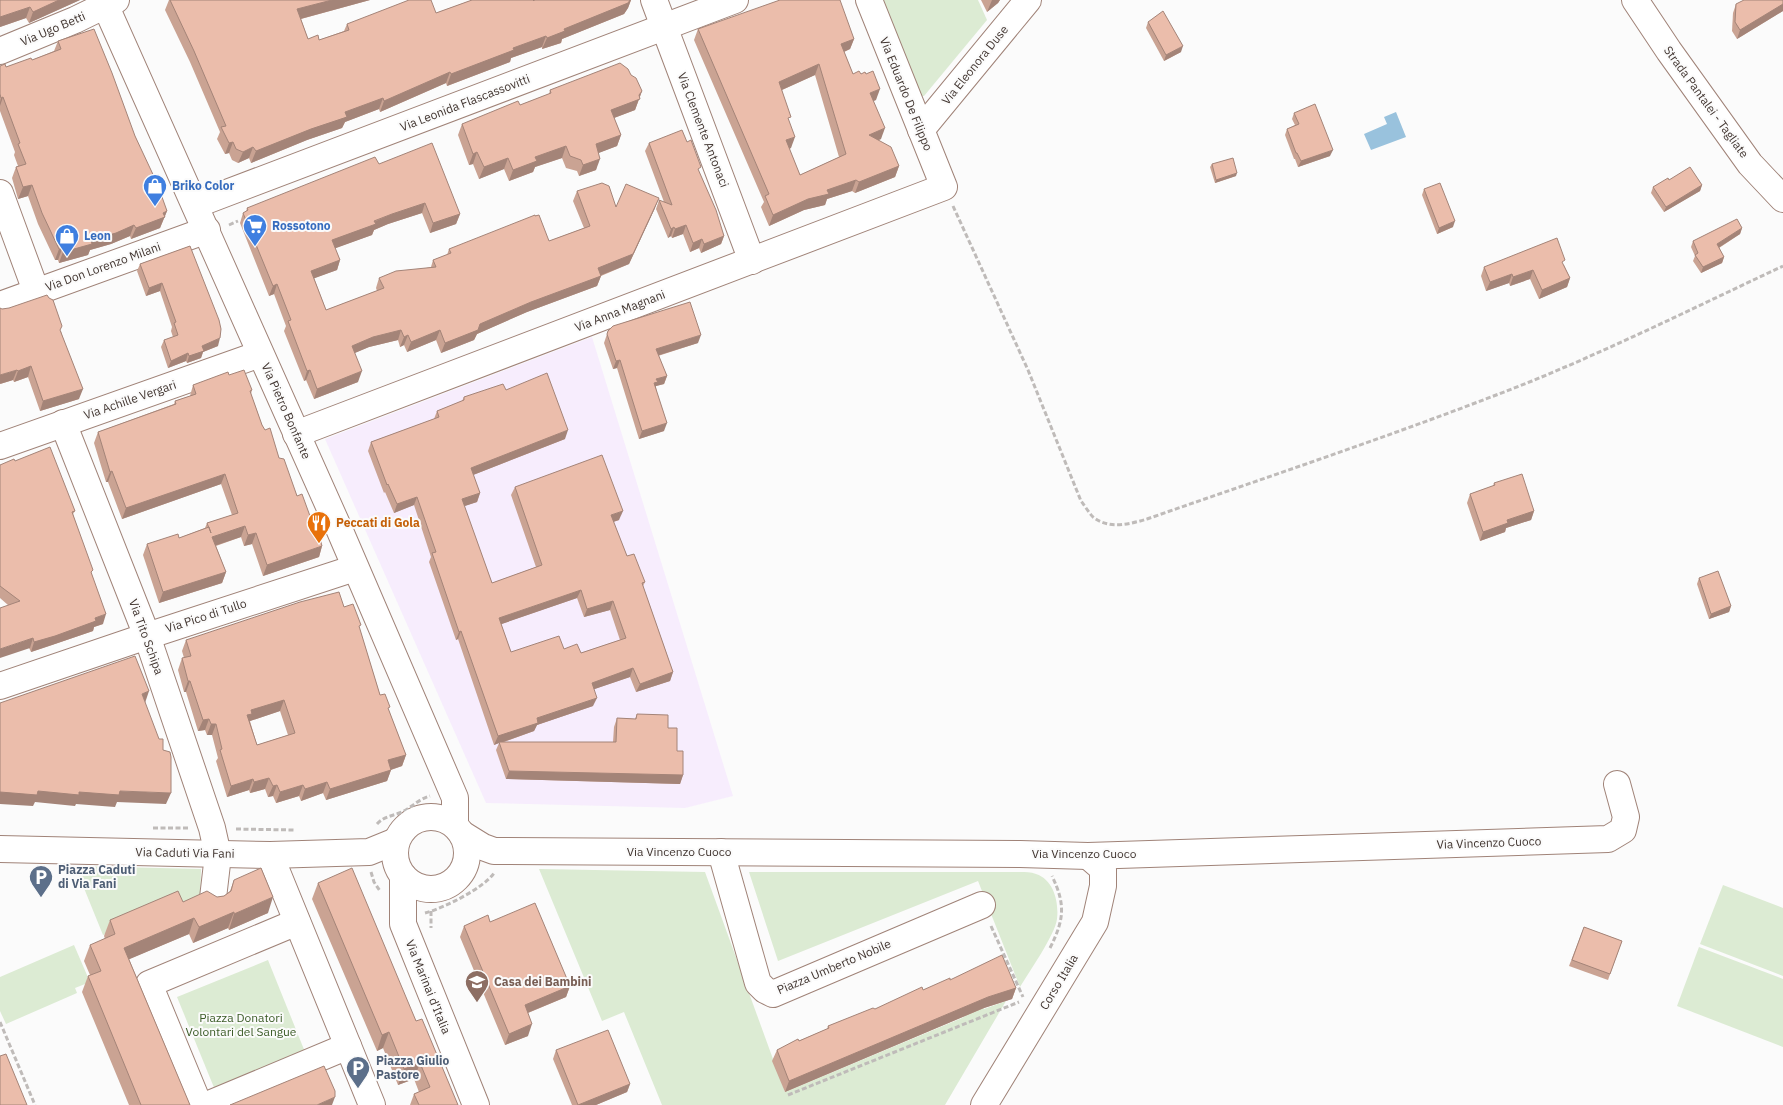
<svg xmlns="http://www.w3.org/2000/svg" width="1783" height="1105" font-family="'IBM Plex Sans',sans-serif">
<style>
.education{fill:#f7edfd}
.green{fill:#dcebd3}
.water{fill:#99c2dd}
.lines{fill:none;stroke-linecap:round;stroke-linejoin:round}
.minor-casing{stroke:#a08378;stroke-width:28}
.path{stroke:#bfbbb9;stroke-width:3;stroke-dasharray:5 2.5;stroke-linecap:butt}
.minor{stroke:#fff;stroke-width:26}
.wall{fill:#caa393;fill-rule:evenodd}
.shaded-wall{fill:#a48478}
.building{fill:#ebbdab;stroke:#a48478;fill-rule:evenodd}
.labels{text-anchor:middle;stroke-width:4;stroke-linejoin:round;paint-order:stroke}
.street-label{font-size:12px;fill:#423631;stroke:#fbfbfb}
.shop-label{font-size:12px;font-weight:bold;fill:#366cbe;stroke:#fbfbfb;text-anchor:start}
.food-label{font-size:12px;font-weight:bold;fill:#c56008;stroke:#fbfbfb;text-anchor:start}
.service-label{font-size:12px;font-weight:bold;fill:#4e5e75;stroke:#fbfbfb;text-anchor:start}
.education-label{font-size:12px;font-weight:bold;fill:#785e54;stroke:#fbfbfb;text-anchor:start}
.park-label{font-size:12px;fill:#3b5b26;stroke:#fbfbfb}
</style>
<rect width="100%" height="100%" fill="#fbfbfb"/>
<!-- education -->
<path class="education" d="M592 337 733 796 685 808 486 803 325 439Z"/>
<!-- green -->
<g class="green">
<path d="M879 0H978L987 20 924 96H921Z"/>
<path d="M75 866 201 869 200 905H174L103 935Z"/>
<path d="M539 869 705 872 785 1092 962 1018 983 1005 984 1009 1006 1001 945 1105H662L624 1012 602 1021Z"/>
<path d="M749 872H1021C1025 872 1031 872 1036 874 1054 880 1059 902 1057 919 1055 935 1029 972 1020 987L978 881 778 961Z"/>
<path d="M1723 885 1783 908V976L1700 944Z"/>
<path d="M74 945 90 982 75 988 77 993 6 1024 0 1011V977Z"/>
<path d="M1699 947 1783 979V1047L1677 1006Z"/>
<path d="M268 960 305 1052 215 1090 177 997Z"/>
</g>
<!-- water -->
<path class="water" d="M1396 112 1406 137 1371 150 1364 134 1387 124 1384 117Z"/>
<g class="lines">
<!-- minor casing -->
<g class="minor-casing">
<g id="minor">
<path d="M103 0 340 531 455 798V825"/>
<path d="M654 0 752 261"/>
<path d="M1635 0 1669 51 1750 164 1783 199"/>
<path d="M0 51 75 20 116 0"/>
<path d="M921 130 1028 0"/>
<path d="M0 193 36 291"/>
<path d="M195 205 735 0"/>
<path d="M0 305 207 230"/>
<path d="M63 423 147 636 212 828 218 855 213 898"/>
<path d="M296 434 944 187 869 0"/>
<path d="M0 446 260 354"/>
<path d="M0 686 147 636 355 568"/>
<circle cx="431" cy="853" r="36"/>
<path d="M462 834 483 847 494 851 1020 854 1088 856 1608 839 1623 830 1626 817 1617 784"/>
<path d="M0 849 270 855 369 852 396 841"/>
<path d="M721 852 758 983 765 990 773 994 982 905"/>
<path d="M403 876V924L476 1105"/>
<path d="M348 1046 372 1105"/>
<path d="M199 1105 149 984 297 922"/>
<path d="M207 1105 348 1046 270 855"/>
<path d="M984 1105 1095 922 1103 886V869L1088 856"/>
</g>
</g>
<!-- path -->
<g class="path">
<path d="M953 206 1028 370 1081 501C1085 506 1089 513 1093 517 1109 530 1130 524 1147 519 1276 474 1406 431 1532 381 1617 346 1700 305 1783 266"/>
<path d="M229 225 238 221"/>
<path d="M377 824C384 816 393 816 402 812 412 807 419 799 430 796"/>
<path d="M153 828H189"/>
<path d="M236 829 294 830"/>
<path d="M371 872 374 882 380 891"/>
<path d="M431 911V928"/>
<path d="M425 913C444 908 484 888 494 873"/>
<path d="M991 926 1023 997"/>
<path d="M1050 948C1064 920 1066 905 1052 876"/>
<path d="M0 1022 35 1105"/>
<path d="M788 1095 1019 1002"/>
</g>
<!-- minor -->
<use href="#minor" class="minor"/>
</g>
<!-- wall -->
<g class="wall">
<path d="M0 0H80L29 23 26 18 0 27Z"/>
<path d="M169 0H370L301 19 308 39 319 40 344 31 347 24 436 13 472 0H631L628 8 624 14 562 39 561 43 542 49V47L511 58 510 62 447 86 446 83 380 112 379 109 345 122 342 128 307 140 251 163 249 158 238 163 232 160 229 153 225 154 217 139 220 132 190 62 165 10Z"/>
<path d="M981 0H1000L998 3 987 12Z"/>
<path d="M1783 0V11L1737 39 1732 31 1733 13 1736 4Z"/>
<path d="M1148 22 1181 52 1164 61 1146 28Z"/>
<path d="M698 29 854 39 850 49 844 52 853 74 876 100 873 101 881 139 879 140 899 166 895 177 855 193 852 191 827 199 825 205 804 210 769 226 761 207 764 202 694 40ZM815 75 839 157 800 175 789 149 791 148 782 90Z"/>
<path d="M58 41 135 136 167 211 160 228 131 239 130 236 111 244 90 250 88 255 59 263 58 260H55L38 224 28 196 18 199 12 178 16 167 18 166 14 155 15 152 0 111V66L6 67 32 60 54 51Z"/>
<path d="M631 75 642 91 635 110 614 118 621 135 617 146 598 153 596 170 579 176 577 171 566 168 562 158 535 167 533 172 509 181 504 169 479 179 473 164 469 165 458 135 462 124 520 105 549 94 550 90Z"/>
<path d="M1294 113 1330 156 1298 167 1295 159H1294L1285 135 1287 129 1295 125 1292 119Z"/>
<path d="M649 143 699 172 724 236 721 244 701 253 699 248 690 252 683 234 672 238 671 236 668 238 656 209 659 200 664 202 645 151Z"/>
<path d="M379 164 460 214 456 224 430 233 422 213 388 224 374 230 372 235 335 248 340 260 337 270 314 278 326 310 377 291 376 288 379 278 431 267 433 260 447 255 449 249 549 241 584 228 573 201 577 191 616 207 655 208 629 264 601 276 597 286 527 312 477 334 474 340 441 353 436 340 407 352 404 345 400 347 398 340 369 347 354 353 358 382 314 399 306 380 304 381 284 331 286 326 274 294 269 296 240 223 243 213 246 212 247 208Z"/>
<path d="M1212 164 1236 176 1215 183 1210 167Z"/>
<path d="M1669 180 1702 185 1700 191 1664 212 1651 193 1653 187Z"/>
<path d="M1424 189 1453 227 1437 234 1422 195Z"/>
<path d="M1742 228 1740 234 1719 248 1724 257 1722 263 1701 273 1693 261 1695 256 1691 247 1693 241Z"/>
<path d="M190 246 218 346 203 352 201 358 187 363 186 361 168 368 161 347 164 340 173 337 171 331 172 327 160 291 146 296 137 271 140 264Z"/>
<path d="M1564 265 1570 278 1567 287 1539 299 1530 279 1510 286 1509 283 1486 291 1481 276 1484 267Z"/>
<path d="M61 331 79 399 40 411 28 377 14 382 13 380 0 384Z"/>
<path d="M608 331 698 343 658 356 667 376 664 384 656 386V387L664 431 639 439 617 368 613 369 604 343Z"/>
<path d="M229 375 252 390 251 394 262 425 297 496 312 530 322 546 319 557 263 576 252 544 244 546 241 537 216 546 226 572 222 583 159 603 143 555 147 544 179 538 205 528 207 523 232 515 221 484 122 519 108 482H106L94 443 98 432 174 404 175 401 190 396 193 385Z"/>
<path d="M506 390 565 439 473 475 480 493 477 502 464 506 492 583 536 567 511 495 515 487 619 520 613 522 627 556 645 582 643 586 673 672 670 681 636 692 630 677 594 689 593 706 537 725 534 731 504 742H613L614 727 617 718 635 719 637 714 668 728 677 751 683 775 680 784 506 779 496 750 499 743 494 745 458 639 456 640 429 562 431 557 414 505 394 513 385 492 384 493 368 451 371 442 434 419 437 411 462 401 464 397ZM577 598 584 617 610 610 620 640 581 653 511 652 501 624Z"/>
<path d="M15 461 75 511 73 514 92 575 103 624 94 627 93 631 52 645 31 652 8 605 0 598V465Z"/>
<path d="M1494 483 1534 511 1531 520 1506 528 1505 532 1480 541 1467 503 1470 494 1493 486Z"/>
<path d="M1699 578 1731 606 1729 612 1709 619 1697 584Z"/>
<path d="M344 607 360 630 380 695 389 711 406 755 402 766 391 770 387 781 326 800 323 793 301 801 299 796 276 803 273 796 268 797 265 789 250 793 249 790 227 797 216 761 218 758 212 735H207L205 730 198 731 186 692H184L178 670 182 658H184L182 651 186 640ZM280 711 288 735 257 745 250 721Z"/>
<path d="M234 880 268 913 229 930 228 928 193 943 189 934 129 959 190 1105H129L82 992 88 976 90 975 84 961 90 945 105 939 104 936 110 920 183 902 224 896 230 891Z"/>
<path d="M318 883 416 1021 458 1105H410L414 1094 419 1092 414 1079 398 1085 383 1048 377 1051 312 899Z"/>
<path d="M490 922 570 986 566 997 528 1013V1036L505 1045 460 937 464 926Z"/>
<path d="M1584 927 1622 941 1608 980 1569 966Z"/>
<path d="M950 980 1016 988 1012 999 984 1008 785 1092 772 1061 777 1050 827 1029 828 1026 875 1009 923 990Z"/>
<path d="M556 1050 630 1084 627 1092 596 1105H572L553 1059Z"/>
</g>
<!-- shaded-wall -->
<g class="shaded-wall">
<path d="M59 0H80L29 23 33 12Z"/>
<path d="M332 0H370L293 21 297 9Z"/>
<path d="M630 0H631L628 8 624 14 562 39 561 43 542 49 547 38 564 29Z"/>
<path d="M992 0H1000L998 3 987 12Z"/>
<path d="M1783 4V11L1737 39 1740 30Z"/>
<path d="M30 7 26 18 0 27V17Z"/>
<path d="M546 36 542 47 511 58 510 62 447 86 451 74 513 48Z"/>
<path d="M854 39 850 49 837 55 841 44Z"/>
<path d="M1183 46 1181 52 1164 61 1166 55Z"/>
<path d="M819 64 815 75 775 93 779 82Z"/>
<path d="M450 72 446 83 380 112 384 101Z"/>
<path d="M880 89 876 100 866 104 870 93Z"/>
<path d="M642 91 635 110 606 121 611 110 639 95Z"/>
<path d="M3 97 0 106V102L1 98Z"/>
<path d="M383 98 379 109 345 122 342 128 307 140 251 163 256 151 345 112Z"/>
<path d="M885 128 881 139 865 145 869 135Z"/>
<path d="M621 135 617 146 591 156 596 144Z"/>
<path d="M795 137 791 148 782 151 786 140Z"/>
<path d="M233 142 229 153 225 154 229 143Z"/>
<path d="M566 146 562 158 535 167 533 172 509 181 513 170 535 157Z"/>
<path d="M253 147 249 158 238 163 243 152Z"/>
<path d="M1333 150 1330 156 1298 167 1301 161Z"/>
<path d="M477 152 473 164 469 165 473 154Z"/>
<path d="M508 158 504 169 479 179 484 167Z"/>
<path d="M600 159 596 170 579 176 583 165Z"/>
<path d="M899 166 895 177 855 193 859 182Z"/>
<path d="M1237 173 1236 176 1215 183 1216 180Z"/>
<path d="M856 180 852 191 827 199 825 205 804 210 769 226 773 215 827 190Z"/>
<path d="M32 185 28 196 18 199 23 187Z"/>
<path d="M1702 185 1700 191 1664 212 1666 207Z"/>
<path d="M659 198 655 208 629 264 594 278 598 268Z"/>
<path d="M425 203 422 213 388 224 374 230 372 235 328 251 332 240 392 214Z"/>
<path d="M167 211 160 228 131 239 136 228Z"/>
<path d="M460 214 456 224 430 233 433 223Z"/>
<path d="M1455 221 1453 227 1437 234 1439 228Z"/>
<path d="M134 225 130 236 111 244 90 250 88 255 59 263 63 252 91 240Z"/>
<path d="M686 225 683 234 672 238 675 229Z"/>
<path d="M674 227 671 236 668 238 671 229Z"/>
<path d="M1742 228 1740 234 1715 250 1717 244Z"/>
<path d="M724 236 721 244 701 253 704 244Z"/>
<path d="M702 239 699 248 690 252 693 243Z"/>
<path d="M59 249H62L58 260H55Z"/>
<path d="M1724 257 1722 263 1701 273 1703 267Z"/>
<path d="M340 260 337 270 307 281 311 271Z"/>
<path d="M1533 270 1530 279 1510 286 1513 277Z"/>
<path d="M1512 274 1509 283 1486 291 1490 282Z"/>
<path d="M601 276 597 286 527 312 477 334 474 340 441 353 445 343 480 324 531 302Z"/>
<path d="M1570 278 1567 287 1539 299 1542 290Z"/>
<path d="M162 283 160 291 146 296 149 288Z"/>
<path d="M277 284 274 294 269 296 273 286Z"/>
<path d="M401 330 398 340 369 347 348 356 352 346 373 337Z"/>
<path d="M440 330 436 340 407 352 411 342Z"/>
<path d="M408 335 404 345 400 347 404 337Z"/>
<path d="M701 335 698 343 653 357 656 349Z"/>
<path d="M220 338 218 346 203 352 201 358 187 363 189 356 202 346Z"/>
<path d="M188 353 186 361 168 368 171 361Z"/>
<path d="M620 360 617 368 613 369 616 361Z"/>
<path d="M31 366 28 377 14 382 18 371Z"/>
<path d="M17 370 13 380 0 384V375Z"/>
<path d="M310 370 306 380 304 381 307 371Z"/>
<path d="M362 371 358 382 314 399 317 389Z"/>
<path d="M667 376 664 384 656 386 654 390 651 392 656 379Z"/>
<path d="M83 389 79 399 40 411 43 401Z"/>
<path d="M667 423 664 431 639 439 642 431Z"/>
<path d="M568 430 565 439 468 477 471 468Z"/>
<path d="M112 471 108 482H106L110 472Z"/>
<path d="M225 474 221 484 122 519 126 508Z"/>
<path d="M480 493 477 502 459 508 462 499Z"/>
<path d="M417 497 414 505 394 513 397 504Z"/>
<path d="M623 511 619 520 607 524 611 515Z"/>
<path d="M1534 511 1531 520 1506 528 1505 532 1480 541 1483 532 1507 520Z"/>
<path d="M245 526 241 537 208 548 212 537Z"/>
<path d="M256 533 252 544 244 546 248 535Z"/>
<path d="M322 546 319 557 263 576 267 565Z"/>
<path d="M226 572 222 583 159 603 163 592Z"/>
<path d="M581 590 577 598 496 626 499 618Z"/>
<path d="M613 601 610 610 584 617 587 609Z"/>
<path d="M1731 606 1729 612 1709 619 1711 614Z"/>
<path d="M106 614 103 624 94 627 93 631 52 645 31 652 34 642Z"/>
<path d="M461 631 458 639 456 640 459 632Z"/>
<path d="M33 638 30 648 0 658V649Z"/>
<path d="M633 668 630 677 589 691 592 683Z"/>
<path d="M673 672 670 681 636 692 640 684Z"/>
<path d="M188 681H190L186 692H184Z"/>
<path d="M149 691 145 703 142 694Z"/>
<path d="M597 698 593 706 537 725 534 731 500 743 499 742V743L494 745 498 736 537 718Z"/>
<path d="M284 700 280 711 250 721 248 725 247 715 251 710Z"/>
<path d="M209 719 205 730 198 731 203 720Z"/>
<path d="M211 724H216L212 735H207Z"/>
<path d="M406 755 402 766 384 772 388 760Z"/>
<path d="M391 770 387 781 326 800 330 789Z"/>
<path d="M509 771 683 775 680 784 506 779Z"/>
<path d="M269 778 265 789 250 793 254 782Z"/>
<path d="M253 779 249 790 227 797 231 786Z"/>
<path d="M327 782 323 793 301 801 305 789Z"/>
<path d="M277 785 273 796 268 797 273 786Z"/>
<path d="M303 785 299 796 276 803 280 792Z"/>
<path d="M38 791 79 792 120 791 171 793 166 804 117 802 115 807 76 804 75 806 35 802 33 806 0 804V792Z"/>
<path d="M273 897 268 913 229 930 234 914Z"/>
<path d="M234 912 228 928 193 943 199 927Z"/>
<path d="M194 918 189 934 118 964 124 948Z"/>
<path d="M570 986 566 997 520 1016 525 1005Z"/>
<path d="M1016 988 1012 999 984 1008 785 1092 789 1081 988 997Z"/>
<path d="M532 1024 528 1036 505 1045 509 1034Z"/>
<path d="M389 1032 383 1048 377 1051 382 1035Z"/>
<path d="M420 1063 414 1079 398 1085 404 1069Z"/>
<path d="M630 1084 627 1092 596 1105H578Z"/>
<path d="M335 1097 332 1105H317Z"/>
</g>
<!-- building -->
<g class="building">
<path d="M0 0H59L33 12 30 7 0 17Z"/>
<path d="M170 0H332L297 9 308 39 318 35 319 40 349 30 347 24 409 0H431L436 13 472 0H533L534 1V0H630L628 3 564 29 565 31 547 38 546 36 513 48 514 50 451 74 450 72 384 101 383 98 345 112 347 117 311 129 256 151 253 147 243 152 236 149 233 142 229 143 221 127 226 126 194 51Z"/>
<path d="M780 0H840L854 39 841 44 853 74 859 71 861 74 865 72 866 74 873 71 880 89 870 93 885 128 869 135 891 147 899 166 859 182 856 180 827 190 829 194 808 199 773 215 765 196 769 194 698 29ZM819 64 846 154 800 175 786 140 795 137 788 118 791 117 779 82Z"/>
<path d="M1744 0H1783V4L1740 30 1735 22 1736 4Z"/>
<path d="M1163 11 1183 46 1166 55 1148 22Z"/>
<path d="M94 29 112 73 135 136 157 183 167 211 163 213 165 217 136 228 134 225 116 233 91 240 92 244 63 252 62 249H59L42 213 32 185 23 187 16 167 26 164 18 144 20 143 3 97 1 98 0 94V66L5 64 6 67 31 58 32 60 61 49 58 41Z"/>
<path d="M620 63 628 69 631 75 636 78 642 91 639 95 640 99 611 110 621 135 596 144 600 159 583 165 581 160 570 156 566 146 535 157 537 161 513 170 508 158 484 167 477 152 473 154 462 124 518 101 520 105 551 93 550 90Z"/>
<path d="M1315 104 1333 150 1301 161 1297 153H1296L1287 129 1299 124 1294 113Z"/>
<path d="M682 130 687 142 691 140 701 167 698 169 716 210 724 236 704 244 702 239 693 243 686 225 675 229 674 227 671 229 659 200 672 205 649 143Z"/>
<path d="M432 143 460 214 433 223 425 203 392 214 374 221 376 224 332 240 340 260 311 271 326 310 384 288 379 278 396 271 436 267 433 260 451 253 449 249 535 215V216L539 215 549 241 590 226 577 191 602 183 609 186 616 207 626 184 659 198 633 254 598 268 601 276 531 302 480 324 478 330 445 343 440 330 411 342 408 335 404 337 401 330 373 337 352 346 362 371 317 389 310 370 307 371 288 321 291 320 277 284 273 286 243 213 248 210 247 208 375 157 379 164Z"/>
<path d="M1233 158 1237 173 1216 180 1212 164Z"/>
<path d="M1690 167 1702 185 1666 207 1653 187 1668 178 1669 180Z"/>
<path d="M1440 183 1455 221 1439 228 1424 189Z"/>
<path d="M1737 219 1742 228 1717 244 1724 257 1703 267 1695 255 1698 253 1693 241Z"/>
<path d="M1557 238 1565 260 1562 262 1570 278 1542 290 1533 270 1513 277 1512 274 1490 282 1484 267Z"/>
<path d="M190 246 219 320 221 329 220 338 202 346 204 351 189 356 188 353 171 361 164 340 178 335 174 323 176 322 162 283 149 288 140 264Z"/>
<path d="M47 295 49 298 53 300 62 326 60 330 83 389 43 401 31 366 18 371 17 370 0 375V308L2 309 9 308Z"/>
<path d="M690 302 701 335 656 349 667 376 656 379 658 382 654 383 667 423 642 431 620 360 616 361 607 334 608 331 613 326Z"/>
<path d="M244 370 252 390 250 391 262 425 265 430 270 428 279 458 284 459 297 496 302 494 310 516 312 530 317 528 322 546 267 565 256 533 248 535 245 526 212 537 226 572 163 592 147 544 178 534 179 538 209 527 211 533 207 523 238 513 225 474 126 508 112 471 110 472 98 432 176 404 175 401 196 394 193 385 228 372 229 375Z"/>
<path d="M547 373 568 430 471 468 480 493 462 499 492 583 542 565 515 487 602 455 623 511 611 515 627 556 634 554 645 582 642 583 673 672 640 684 633 668 592 683 597 698 537 718 538 723 498 736 461 631 459 632 432 553 436 552 417 497 397 504 388 484 387 485 371 442 439 417 437 411 464 400V397L503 384 506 390ZM581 590 587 609 613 601 626 638 581 653 577 644 564 649 559 636 511 652 499 618Z"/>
<path d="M50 447 75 511 72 512 93 570 91 572 106 614 95 618 96 621 55 636 34 642 33 638 0 649V608L20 601 0 586V465L14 459 15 461Z"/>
<path d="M1522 474 1534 511 1507 520 1508 523 1483 532 1470 494 1495 485 1494 483Z"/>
<path d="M1718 571 1731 606 1711 614 1699 578Z"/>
<path d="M339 592 344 607 353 604 361 625 359 626 380 695 385 694 390 707 388 708 406 755 388 760 391 770 330 789 327 782 305 789 303 785 280 792 277 785 273 786 269 778 254 782 253 779 231 786 220 750 222 749 216 724H211L209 719 203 720 190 681H188L182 658 191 656 186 640 300 602ZM284 700 295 733 257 745 247 715 252 714 251 710Z"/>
<path d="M135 656 149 691 142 694 159 739H163V750L170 752 171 757V793L120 791 119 795 79 792V795L38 791 37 795 0 792V703Z"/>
<path d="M637 714 668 715V728H677V751H683V775L509 771 499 742H616L617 718 636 719Z"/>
<path d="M261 868 273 897 234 914V912L199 927 194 918 124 948 190 1105H141L88 976 101 971 90 945 115 934 110 920 178 891 183 902 207 891 217 897 224 896 231 891 234 880Z"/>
<path d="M352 868 416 1021 422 1019 458 1105H419L414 1094 430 1087 420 1063 404 1069 389 1032 382 1035 318 883Z"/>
<path d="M535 903 570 986 525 1005 532 1024 509 1034 464 926 488 915 490 922Z"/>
<path d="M1584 927 1622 941 1610 974 1572 960Z"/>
<path d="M1002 955 1016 988 988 997 789 1081 777 1050 798 1039 799 1041 829 1028 828 1026 873 1008 875 1009 922 987 923 990 950 978V980Z"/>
<path d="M608 1030 630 1084 578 1105 556 1050Z"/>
<path d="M6 1054 27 1105H0V1056Z"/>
<path d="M324 1066 335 1091V1097L317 1105H230Z"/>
</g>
<!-- icons -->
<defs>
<g id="shop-pin" transform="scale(1.25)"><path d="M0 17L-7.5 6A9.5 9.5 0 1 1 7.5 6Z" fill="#3f7fe0" stroke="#fbfbfb"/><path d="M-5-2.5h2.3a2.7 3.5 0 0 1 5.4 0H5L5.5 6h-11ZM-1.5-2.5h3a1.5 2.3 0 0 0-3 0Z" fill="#fff"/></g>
<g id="supermarket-pin" transform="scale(1.25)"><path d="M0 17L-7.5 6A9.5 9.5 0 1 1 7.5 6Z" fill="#3f7fe0" stroke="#fbfbfb"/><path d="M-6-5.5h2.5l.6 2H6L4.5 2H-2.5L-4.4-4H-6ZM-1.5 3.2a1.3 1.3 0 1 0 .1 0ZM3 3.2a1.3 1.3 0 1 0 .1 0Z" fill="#fff"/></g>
<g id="restaurant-pin" transform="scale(1.25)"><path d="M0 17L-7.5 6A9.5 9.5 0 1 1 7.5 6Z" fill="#e8710a" stroke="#fbfbfb"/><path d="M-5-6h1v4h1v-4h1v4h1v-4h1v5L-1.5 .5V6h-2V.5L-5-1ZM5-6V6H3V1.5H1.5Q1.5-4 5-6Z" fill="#fff"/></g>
<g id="parking-pin" transform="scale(1.25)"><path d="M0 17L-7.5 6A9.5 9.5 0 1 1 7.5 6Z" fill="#5c6f8a" stroke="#fbfbfb"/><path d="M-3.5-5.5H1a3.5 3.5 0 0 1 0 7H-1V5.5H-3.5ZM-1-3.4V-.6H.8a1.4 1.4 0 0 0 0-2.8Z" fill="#fff"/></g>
<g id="school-pin" transform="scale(1.25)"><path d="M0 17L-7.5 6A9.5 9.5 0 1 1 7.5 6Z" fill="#8d6e63" stroke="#fbfbfb"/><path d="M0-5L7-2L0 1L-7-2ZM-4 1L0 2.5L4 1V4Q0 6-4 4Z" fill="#fff"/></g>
</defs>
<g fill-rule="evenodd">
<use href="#shop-pin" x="155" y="186"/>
<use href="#supermarket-pin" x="255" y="226"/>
<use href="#shop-pin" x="67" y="236"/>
<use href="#restaurant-pin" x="319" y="523"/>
<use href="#parking-pin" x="41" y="877"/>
<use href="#school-pin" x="477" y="982"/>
<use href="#parking-pin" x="358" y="1068"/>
</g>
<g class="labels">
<!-- street labels -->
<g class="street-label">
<text transform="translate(53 29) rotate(-23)" y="4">Via Ugo Betti</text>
<text transform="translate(975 65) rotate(-51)" y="4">Via Eleonora Duse</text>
<text transform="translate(906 94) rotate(68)" y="4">Via Eduardo De Filippo</text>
<text transform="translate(1706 102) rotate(54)" y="4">Strada Pantalei - Tagliate</text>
<text transform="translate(465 103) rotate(-21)" y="4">Via Leonida Flascassovitti</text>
<text transform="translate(703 130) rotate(69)" y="4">Via Clemente Antonaci</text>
<text transform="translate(103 267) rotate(-20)" y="4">Via Don Lorenzo Milani</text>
<text transform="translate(620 311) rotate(-21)" y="4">Via Anna Magnani</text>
<text transform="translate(130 400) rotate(-19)" y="4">Via Achille Vergari</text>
<text transform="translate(286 411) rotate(66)" y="4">Via Pietro Bonfante</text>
<text transform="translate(206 616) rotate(-18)" y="4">Via Pico di Tullo</text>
<text transform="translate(146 637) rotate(70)" y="4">Via Tito Schipa</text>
<text transform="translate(1489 843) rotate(-2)" y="4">Via Vincenzo Cuoco</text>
<text x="679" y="856">Via Vincenzo Cuoco</text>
<text transform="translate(185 853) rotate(1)" y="4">Via Caduti Via Fani</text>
<text x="1084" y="858">Via Vincenzo Cuoco</text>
<text transform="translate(834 967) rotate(-23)" y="4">Piazza Umberto Nobile</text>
<text transform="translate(1059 982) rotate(-59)" y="4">Corso Italia</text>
<text transform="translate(428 987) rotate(68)" y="4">Via Marinai d'Italia</text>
</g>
<!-- shop labels -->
<g class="shop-label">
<text x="172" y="190">Briko Color</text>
<text x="272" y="230">Rossotono</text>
<text x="84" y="240">Leon</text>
</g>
<!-- food labels -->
<g class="food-label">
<text x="336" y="527">Peccati di Gola</text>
</g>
<!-- service labels -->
<g class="service-label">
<text x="58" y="874">Piazza Caduti<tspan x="58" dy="14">di Via Fani</tspan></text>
<text x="376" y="1065">Piazza Giulio<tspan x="376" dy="14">Pastore</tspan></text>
</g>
<!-- education labels -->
<g class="education-label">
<text x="494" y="986">Casa dei Bambini</text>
</g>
<!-- park labels -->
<g class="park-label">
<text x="241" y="1022">Piazza Donatori<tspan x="241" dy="14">Volontari del Sangue</tspan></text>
</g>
</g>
</svg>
